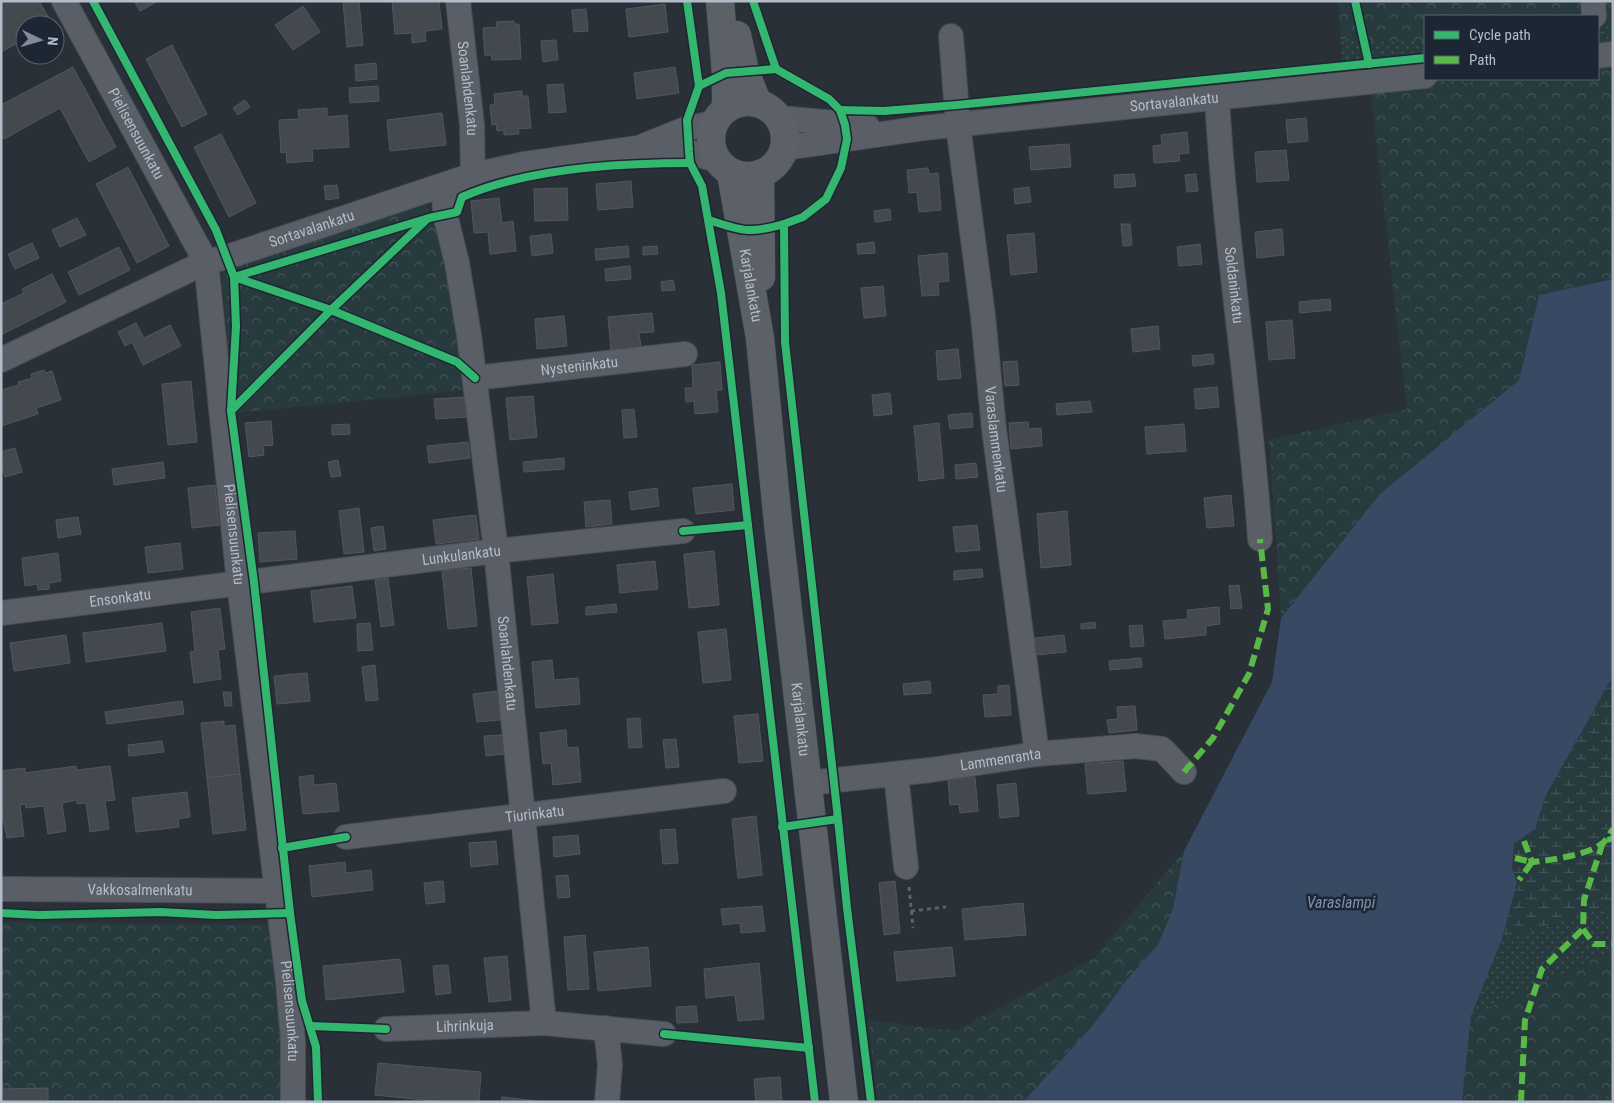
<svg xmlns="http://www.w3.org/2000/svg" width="1614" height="1103" font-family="'Roboto Condensed',sans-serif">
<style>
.grass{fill:url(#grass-dots)}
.forest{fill:url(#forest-crowns)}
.wetland{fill:url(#wetland-marsh)}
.water{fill:#384963}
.building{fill:#444950;stroke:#52575f}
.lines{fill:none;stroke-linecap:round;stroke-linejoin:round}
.minor-casing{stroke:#484c53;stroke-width:26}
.major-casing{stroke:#484c55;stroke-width:29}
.path{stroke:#5d636a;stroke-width:3;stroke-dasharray:4 4;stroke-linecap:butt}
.minor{stroke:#5a5e66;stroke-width:24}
.major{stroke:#5c6168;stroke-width:28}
.quiet{stroke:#58b947;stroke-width:6;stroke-dasharray:12 6;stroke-linecap:butt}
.cycleway-casing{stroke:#1d2633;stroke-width:11}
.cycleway{stroke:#33b770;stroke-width:8}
.labels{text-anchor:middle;stroke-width:5;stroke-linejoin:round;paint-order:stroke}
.street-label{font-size:15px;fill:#b4bcc9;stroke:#1d2633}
.water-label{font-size:16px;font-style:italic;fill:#7c92b1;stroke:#1d2633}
</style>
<defs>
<pattern id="grass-dots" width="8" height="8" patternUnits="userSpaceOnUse" patternTransform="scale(1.25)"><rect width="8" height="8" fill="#273a3e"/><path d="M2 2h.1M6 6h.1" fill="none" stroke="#445559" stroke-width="1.8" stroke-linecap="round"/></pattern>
<pattern id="forest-crowns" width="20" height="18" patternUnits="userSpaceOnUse" patternTransform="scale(1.25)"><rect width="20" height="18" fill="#273a3e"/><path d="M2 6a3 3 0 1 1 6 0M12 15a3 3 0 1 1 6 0" fill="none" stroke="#445559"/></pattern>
<pattern id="wetland-marsh" width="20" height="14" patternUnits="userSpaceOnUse" patternTransform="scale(1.25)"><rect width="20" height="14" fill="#273a3e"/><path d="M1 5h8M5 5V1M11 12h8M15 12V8" fill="none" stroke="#445559"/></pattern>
</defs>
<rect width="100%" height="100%" fill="#2a3038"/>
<!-- grass -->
<g class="grass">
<path d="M1613 18V66L1598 68V20Z"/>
<path d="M1425 41V79H1504L1371 94 1342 77 1341 42Z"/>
<path d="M1613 906V950L1471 1016 1502 939Z"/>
<path d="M1613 1085V1102H1600Z"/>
</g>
<!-- forest -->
<g class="forest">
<path d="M1338 1H1613V18L1598 20V16H1425V41L1341 42Z"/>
<path d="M1613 66V279L1539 295 1519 380 1380 494 1281 618 1269 440 1407 409 1371 94 1504 79H1598V68Z"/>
<path d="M421 201 441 225 467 390 235 413 221 273Z"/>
<path d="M1184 851 1173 908 1158 945 1129 977 1093 1025 1023 1102H877L868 1020 955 1031 1094 958Z"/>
<path d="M1 922 278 925 289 1102H1Z"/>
<path d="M1613 950V1085L1600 1102H1462L1471 1016Z"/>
</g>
<!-- wetland -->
<path class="wetland" d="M1613 676V906L1502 939 1517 883 1512 867 1514 844 1535 829 1546 795Z"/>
<!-- water -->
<path class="water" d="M1613 279V676L1546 795 1535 829 1514 844 1512 867 1517 883 1502 939 1471 1016 1462 1102H1023L1093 1025 1129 977 1158 945 1173 908 1184 851 1272 682 1281 618 1380 494 1519 380 1539 295Z"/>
<!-- building -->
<g class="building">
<path d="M1 1H39L52 23 25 25V39L1 52Z"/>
<path d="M134 1H158L140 11Z"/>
<path d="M343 1H359L363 45 347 47Z"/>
<path d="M392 1H439L442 29 425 31 426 41 412 43V33L395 34Z"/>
<path d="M665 4 668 32 629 37 626 9Z"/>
<path d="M303 6 320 32 293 50 275 25Z"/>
<path d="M586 9 588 31 574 32 572 10Z"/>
<path d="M514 21V24H519L521 59 492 60 491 55 485 56 483 28 497 27 496 22Z"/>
<path d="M556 40 558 60 543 62 541 41Z"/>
<path d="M172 45 207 114 182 127 146 59Z"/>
<path d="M376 63 377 79 356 81 355 65Z"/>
<path d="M73 67 116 147 89 162 60 108 4 139 1 134V105Z"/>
<path d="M675 67 679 93 637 99 634 73Z"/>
<path d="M563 84 566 112 549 113 547 85Z"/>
<path d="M378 86 379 101 350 103 349 88Z"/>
<path d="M522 91V96H528L531 128 518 129 519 134 504 135V130L497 131 496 124 492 125 490 105H495L494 94Z"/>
<path d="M245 100 250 107 238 115 233 108Z"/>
<path d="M327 108V117L347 115 349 147 312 149 313 161 287 163 286 152 281 153 279 120 299 119 298 110Z"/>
<path d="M442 113 446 145 390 151 387 120Z"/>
<path d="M1306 118 1308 141 1288 143 1286 120Z"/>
<path d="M1187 132 1189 153 1179 154 1180 161 1154 163 1153 146 1162 145 1161 135Z"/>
<path d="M221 134 256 203 229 217 194 147Z"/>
<path d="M1069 144 1071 167 1031 170 1029 147Z"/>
<path d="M1286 150 1289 180 1257 182 1255 152Z"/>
<path d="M128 167 169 246 137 263 96 184Z"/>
<path d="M928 168 929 174 938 173 941 210 919 212 917 192 909 193 907 170Z"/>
<path d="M1134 174 1136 186 1115 188 1114 175Z"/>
<path d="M1196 174 1198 191 1187 192 1185 175Z"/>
<path d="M631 181 633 207 598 210 596 184Z"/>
<path d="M337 185 339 198 326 200 324 186Z"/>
<path d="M1029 187 1031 202 1015 204 1014 189Z"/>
<path d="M567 188 568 220 535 221 534 189Z"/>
<path d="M499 198 502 223 513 221 516 251 490 254 488 232 474 233 471 201Z"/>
<path d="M890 209 891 220 875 222 874 211Z"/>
<path d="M77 218 86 235 60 247 52 230Z"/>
<path d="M1121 224H1130L1132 245 1123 246Z"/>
<path d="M1282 229 1284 255 1257 258 1255 232Z"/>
<path d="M1034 233 1037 272 1011 275 1007 235Z"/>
<path d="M551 234 553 253 532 256 530 236Z"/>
<path d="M874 242 875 253 858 254 857 244Z"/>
<path d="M32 243 39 258 15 269 8 254Z"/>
<path d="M1200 244 1202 264 1179 266 1177 247Z"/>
<path d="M628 246 629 257 596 260 595 249Z"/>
<path d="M657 246 658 254 643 255V247Z"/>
<path d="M119 247 130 270 79 295 68 272Z"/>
<path d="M947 253 949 281 938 282 939 295 922 296 918 256Z"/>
<path d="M630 266 631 279 606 281 605 269Z"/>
<path d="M52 274 66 302 1 335V304L24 293 22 289Z"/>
<path d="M673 280 675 290 662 291 661 282Z"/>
<path d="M883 286 886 316 864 318 861 288Z"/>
<path d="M1330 299 1331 310 1300 313 1299 302Z"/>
<path d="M652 313 654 332 639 333 641 347 611 350 608 317Z"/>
<path d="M564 316 567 346 537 349 535 319Z"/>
<path d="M1292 320 1295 358 1269 360 1266 322Z"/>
<path d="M136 323 144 338 170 325 181 346 143 365 132 342 125 346 118 332Z"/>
<path d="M1158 326 1160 349 1133 352 1131 329Z"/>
<path d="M958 349 961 378 938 380 936 351Z"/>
<path d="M1213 354 1214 364 1193 366 1192 356Z"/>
<path d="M1017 361 1019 385 1005 386 1003 362Z"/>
<path d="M720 362 722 390H716L718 412 695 414 694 401 686 402 685 388H693L692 365Z"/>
<path d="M44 370 45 373 52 371 61 400 36 408 38 414 1 426V390L19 385 18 382 32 378 31 374Z"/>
<path d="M191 381 197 442 168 445 162 384Z"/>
<path d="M1217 387 1219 407 1196 409 1194 389Z"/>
<path d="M890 393 892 414 874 416 872 395Z"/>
<path d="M533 396 537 437 510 440 506 398Z"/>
<path d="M465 397 467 417 436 419 434 399Z"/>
<path d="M1090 401 1092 412 1057 415 1056 404Z"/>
<path d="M634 409 637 437 624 438 622 410Z"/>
<path d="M972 413 973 427 950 429 948 415Z"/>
<path d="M271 421 273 445 263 446 264 455 249 457 245 423Z"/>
<path d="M1028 422 1029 429 1041 428 1042 446 1011 449 1009 423Z"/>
<path d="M939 423 944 478 919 481 914 426Z"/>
<path d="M349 424 350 434 332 435V425Z"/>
<path d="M1184 424 1186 451 1147 454 1145 427Z"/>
<path d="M468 442 470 458 429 463 427 446Z"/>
<path d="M15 448 22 472 5 477 1 465V452Z"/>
<path d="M564 458V469L524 472 523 462Z"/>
<path d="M338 460 341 476 331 477 328 462Z"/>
<path d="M163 462 165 478 114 485 112 469Z"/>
<path d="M976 463 978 477 956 479 955 465Z"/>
<path d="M732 484 734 510 696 514 693 488Z"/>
<path d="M215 485 219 525 192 528 188 488Z"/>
<path d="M657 488 659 506 631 510 629 492Z"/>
<path d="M1231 495 1234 526 1207 528 1204 498Z"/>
<path d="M610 500 612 524 586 527 584 502Z"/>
<path d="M359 508 364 552 344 554 339 511Z"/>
<path d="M1067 511 1071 565 1041 568 1037 514Z"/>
<path d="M476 515 479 539 436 544 433 520Z"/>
<path d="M78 517 81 534 58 538 56 520Z"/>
<path d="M977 525 980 550 956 552 953 527Z"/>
<path d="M383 526 386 549 374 551 371 528Z"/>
<path d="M295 531 297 559 260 562 258 533Z"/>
<path d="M180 543 183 569 148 573 145 547Z"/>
<path d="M714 551 719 605 689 608 684 554Z"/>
<path d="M58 553 61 581 49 583V589L38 590 37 584 25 586 22 558Z"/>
<path d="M655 561 658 589 620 593 617 565Z"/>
<path d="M471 568 477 626 448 629 442 571Z"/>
<path d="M982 569 983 577 954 580V571Z"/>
<path d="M553 574 558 623 532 625 527 577Z"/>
<path d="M388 578 394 625 381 627 375 580Z"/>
<path d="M1239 585 1242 608 1231 609 1229 586Z"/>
<path d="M352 586 356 618 314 622 311 591Z"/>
<path d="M616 604 617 612 586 615V607Z"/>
<path d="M1219 607 1220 624 1206 626V635L1165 639 1163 621 1188 619 1187 610Z"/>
<path d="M220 608 225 649 218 650 221 679 194 683 190 652 195 651 191 612Z"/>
<path d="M1095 622 1096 628 1081 629V624Z"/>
<path d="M162 623 166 651 86 662 83 633Z"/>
<path d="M370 623 373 650 358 651 357 624Z"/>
<path d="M1142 625 1144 646 1131 647 1129 626Z"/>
<path d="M726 629 731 680 703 683 698 632Z"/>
<path d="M66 635 70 663 14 671 10 643Z"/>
<path d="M1064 635 1066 652 1036 655 1035 638Z"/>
<path d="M1141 658 1142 667 1110 670 1109 661Z"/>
<path d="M552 660 554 680 578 678 580 704 536 708 532 662Z"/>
<path d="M375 665 378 700 366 701 362 667Z"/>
<path d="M307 673 310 701 277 704 274 676Z"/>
<path d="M930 681 931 693 904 695 903 684Z"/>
<path d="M1009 685 1011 715 985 717 983 695 998 694V686Z"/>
<path d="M498 691 500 720 477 722 473 694Z"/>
<path d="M223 692H231L232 706H225Z"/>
<path d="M182 701 184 714 107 724 105 712Z"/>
<path d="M1135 706 1137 730 1109 733 1107 720 1118 719 1117 707Z"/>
<path d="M758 714 763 761 739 763 734 716Z"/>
<path d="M640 718 642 747 629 748 627 719Z"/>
<path d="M224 721V726L235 725 240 774 207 778 201 723Z"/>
<path d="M566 730 567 748 578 747 581 782 553 785 551 763 543 764 540 733Z"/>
<path d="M502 735 504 754 486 756 484 736Z"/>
<path d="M676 739 679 767 666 768 663 740Z"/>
<path d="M162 741 164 752 129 756 128 745Z"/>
<path d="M1123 761 1126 791 1088 794 1085 764Z"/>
<path d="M76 766 77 770 110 766 115 800 105 801 109 829 90 832 86 803 77 804V800L62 803 66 831 48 834 44 806 26 808 25 804 20 805 24 836 7 838 1 809V771L25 768V773Z"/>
<path d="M240 774 246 830 213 834 207 778Z"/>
<path d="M313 775 314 785 336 783 339 811 303 814 299 777Z"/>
<path d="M975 777 978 811 960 813 959 804 950 805 948 779Z"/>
<path d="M1016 783 1019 816 1000 818 997 785Z"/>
<path d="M187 792 190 817 178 819 179 827 136 832 132 798Z"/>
<path d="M756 816 762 875 738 878 732 819Z"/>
<path d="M675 829 678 863 663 864 660 830Z"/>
<path d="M578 835 580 854 554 857 553 837Z"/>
<path d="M496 841 498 864 471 867 469 843Z"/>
<path d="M345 862 346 873 371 870 373 890 312 897 309 866Z"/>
<path d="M568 875 570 897 558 898 556 876Z"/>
<path d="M443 881 445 902 426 904 424 883Z"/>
<path d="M895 881 900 933 884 935 879 883Z"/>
<path d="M1023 903 1026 935 965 940 962 909Z"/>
<path d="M762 906 765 931 741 933 740 923 723 925 721 909Z"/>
<path d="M585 935 589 989 568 990 564 937Z"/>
<path d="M648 947 651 986 598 991 594 952Z"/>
<path d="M952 947 955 976 897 981 894 952Z"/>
<path d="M507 956 511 1000 489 1002 484 958Z"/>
<path d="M400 959 404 992 326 1000 323 966Z"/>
<path d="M759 963 764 1019 738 1021 735 995 706 998 704 969Z"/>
<path d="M448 965 451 993 436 995 433 966Z"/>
<path d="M696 1006 698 1022 677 1023 676 1007Z"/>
<path d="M378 1063 481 1072 479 1102H444L375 1095Z"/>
<path d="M780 1077 782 1102H756L754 1079Z"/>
<path d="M48 1088V1102H1V1089Z"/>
<path d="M502 1097 545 1102H501Z"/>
</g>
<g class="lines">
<!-- minor casing -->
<g class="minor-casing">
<g id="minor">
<path id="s1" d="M64 1 206 262 239 583 288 981 293 1041V1102"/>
<path id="s2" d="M458 1 472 125 473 175"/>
<path d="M1593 1 1594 16"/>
<path id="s3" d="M951 36 958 125 983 316 994 429 1037 754"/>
<path d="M1598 56 1613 54"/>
<path id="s4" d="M1217 98C1225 245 1250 391 1260 539"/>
<path d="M780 118 867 126"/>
<path d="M641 147 688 128 714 123"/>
<path id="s5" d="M785 148 924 128 1425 76"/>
<path id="s6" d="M444 186 445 214 457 263 469 335 496 551 544 1023 664 1034"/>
<path id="s7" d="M1 360 206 262 227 257 473 175 524 164 637 148 689 152 717 160"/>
<path id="s8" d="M475 378 685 354"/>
<path id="s9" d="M1 613 496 551 683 531"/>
<path d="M896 774 906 867"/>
<path id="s10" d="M808 783 931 770 1037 754 1136 746 1162 749 1184 772"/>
<path id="s11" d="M346 837 724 791"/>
<path id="s12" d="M1 889 278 891"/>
<path d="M606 1028 610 1065 607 1102"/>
<path id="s13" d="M386 1029 544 1023"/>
</g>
</g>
<!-- major casing -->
<g class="major-casing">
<g id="major">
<path d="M720 1 726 73V109"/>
<path d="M737 35 745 71 757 102"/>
<circle cx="748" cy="139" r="37"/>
<path id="s14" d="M731 173 760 338 778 523 844 1102"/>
<path d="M760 174 761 277"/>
</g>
</g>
<!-- path -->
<g class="path">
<path d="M909 887 913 928"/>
<path d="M911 911 946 907"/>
</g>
<!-- minor -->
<use href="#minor" class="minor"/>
<!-- major -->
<use href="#major" class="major"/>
<!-- quiet -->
<g class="quiet">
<path d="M1184 772 1213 738 1249 674 1268 609 1260 539"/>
<path d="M1524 841 1532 862C1552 860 1589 855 1604 842 1607 839 1610 833 1613 829"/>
<path d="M1515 858 1532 862 1519 880"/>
<path d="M1583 929 1594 944H1613"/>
<path d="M1521 1102 1525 1020 1542 969 1583 929 1584 900 1603 842 1613 838"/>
</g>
<!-- cycleway casing -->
<g class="cycleway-casing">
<g id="cycleway">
<path d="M93 1 216 230 234 277 236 326 231 411 254 582 290 913 302 1001 316 1047 318 1102"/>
<path d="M687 1 699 86 687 120 689 152 690 163 702 186 721 293 815 1102"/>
<path d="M753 1 776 69"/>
<path d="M1355 1 1369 64"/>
<path d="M699 86 726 73 776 69 829 99 840 110 845 125 847 139 841 168 826 199 803 217 784 224 785 342 838 819"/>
<path d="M840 110 884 111 957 105 1425 58"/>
<path d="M709 220C741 231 750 234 784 224"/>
<path d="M475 378 457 362 331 310 234 277 429 218 457 212 462 197C527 168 620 163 690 163"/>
<path d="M231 411 331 310 427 219"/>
<path d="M683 531 748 525"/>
<path d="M782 827 838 819 847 908 871 1102"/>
<path d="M282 848 346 837"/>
<path d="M1 913 39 915 160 912 216 915 290 913"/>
<path d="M311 1026 386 1029"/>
<path d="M664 1034 809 1048"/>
</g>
</g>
<!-- cycleway -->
<use href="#cycleway" class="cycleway"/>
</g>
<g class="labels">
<!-- street labels -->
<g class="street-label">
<text dy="5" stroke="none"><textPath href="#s2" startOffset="88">Soanlahdenkatu</textPath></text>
<text dy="5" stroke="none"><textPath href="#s5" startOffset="392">Sortavalankatu</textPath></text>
<text dy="5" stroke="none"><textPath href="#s1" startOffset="151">Pielisensuunkatu</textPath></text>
<text dy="5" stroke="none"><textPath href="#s7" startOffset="338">Sortavalankatu</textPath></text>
<text dy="5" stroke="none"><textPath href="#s14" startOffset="114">Karjalankatu</textPath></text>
<text dy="5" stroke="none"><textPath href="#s4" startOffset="188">Soldaninkatu</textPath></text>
<text dy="5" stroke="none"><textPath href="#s8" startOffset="105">Nysteninkatu</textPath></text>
<text dy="5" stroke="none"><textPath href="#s3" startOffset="406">Varaslammenkatu</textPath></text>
<text dy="5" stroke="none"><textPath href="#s1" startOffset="571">Pielisensuunkatu</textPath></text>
<text dy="5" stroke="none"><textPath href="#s9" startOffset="464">Lunkulankatu</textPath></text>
<text dy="5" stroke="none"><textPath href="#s9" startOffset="120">Ensonkatu</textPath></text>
<text dy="5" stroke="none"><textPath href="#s6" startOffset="482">Soanlahdenkatu</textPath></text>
<text dy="5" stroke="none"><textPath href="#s14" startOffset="551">Karjalankatu</textPath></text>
<text dy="5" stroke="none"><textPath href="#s10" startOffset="194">Lammenranta</textPath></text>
<text dy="5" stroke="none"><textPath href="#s11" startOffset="190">Tiurinkatu</textPath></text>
<text dy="5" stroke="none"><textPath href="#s12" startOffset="139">Vakkosalmenkatu</textPath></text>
<text dy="5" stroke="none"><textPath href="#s1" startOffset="1051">Pielisensuunkatu</textPath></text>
<text dy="5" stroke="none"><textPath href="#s13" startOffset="79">Lihrinkuja</textPath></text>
</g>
<!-- water labels -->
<g class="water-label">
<text x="1341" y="908">Varaslampi</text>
</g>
</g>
<!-- border -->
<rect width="1614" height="1103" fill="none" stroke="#b4bcc9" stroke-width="5"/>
<!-- legend -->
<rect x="1424" y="15" width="175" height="65" fill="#1d2633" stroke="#59626f"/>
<rect x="1434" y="31" width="25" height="8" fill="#33b770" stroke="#59626f"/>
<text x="1469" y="40" font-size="15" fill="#b4bcc9">Cycle path</text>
<rect x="1434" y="56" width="25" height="8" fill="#58b947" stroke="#59626f"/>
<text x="1469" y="65" font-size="15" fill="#b4bcc9">Path</text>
<!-- north arrow -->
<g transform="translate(40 40) rotate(95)"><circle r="24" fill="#1d2633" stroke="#59626f"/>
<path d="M0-4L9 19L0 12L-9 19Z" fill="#848b96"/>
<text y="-8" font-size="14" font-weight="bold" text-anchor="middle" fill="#b4bcc9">N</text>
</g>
</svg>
